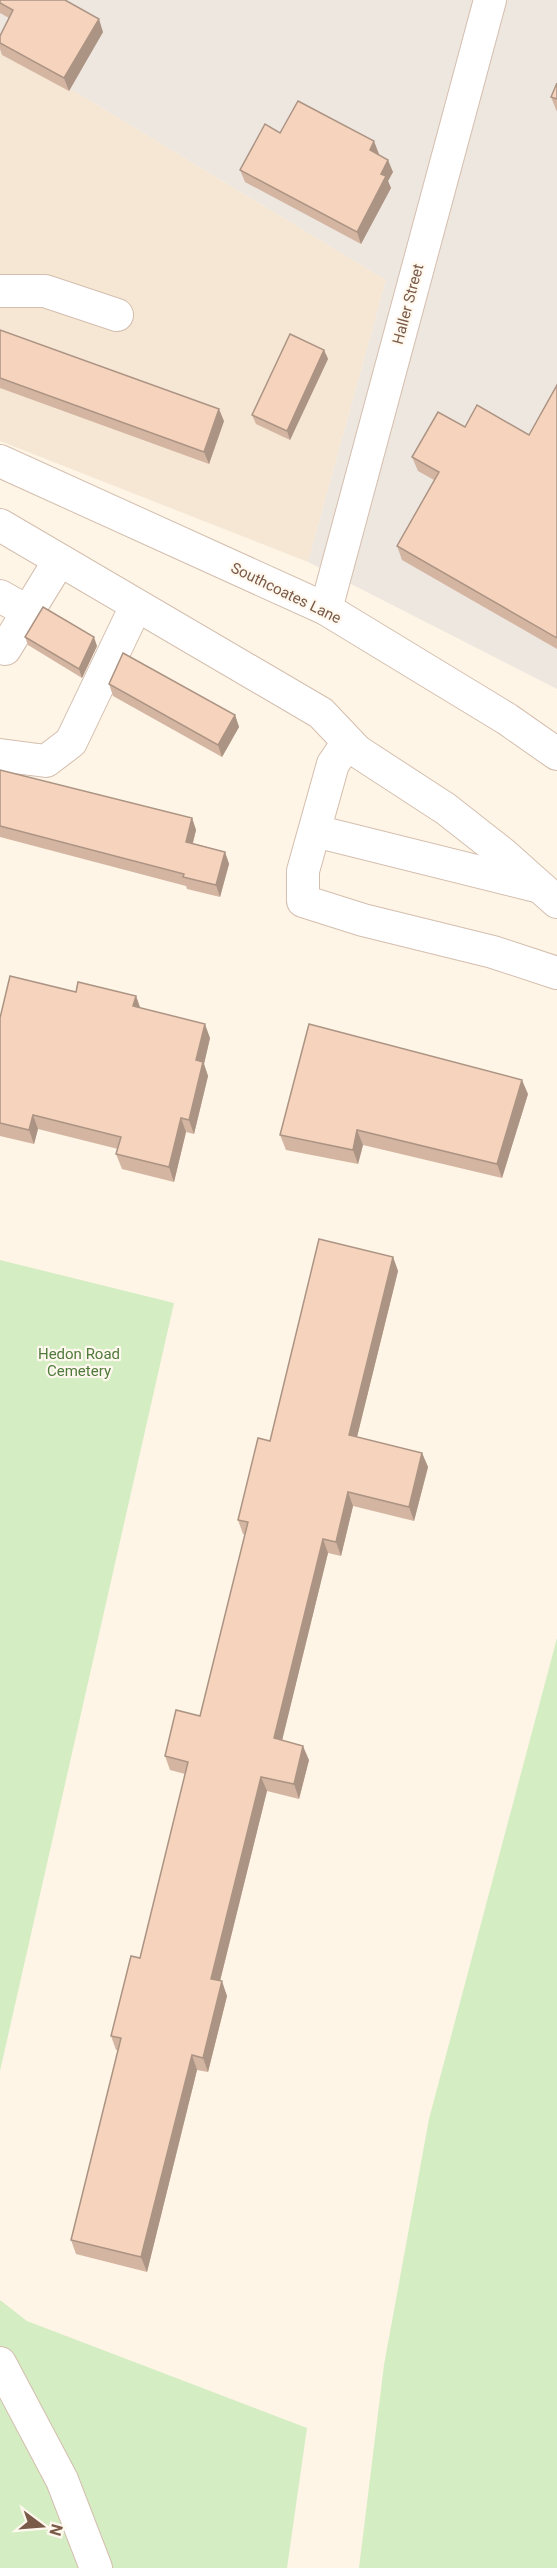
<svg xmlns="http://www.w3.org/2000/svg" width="557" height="2568" font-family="Roboto,sans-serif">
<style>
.residential{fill:#f6e7d4}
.industrial{fill:#eee7e0}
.green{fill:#d4edc3}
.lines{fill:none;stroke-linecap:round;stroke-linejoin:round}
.minor-casing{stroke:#d4beae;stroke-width:34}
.minor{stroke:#fff;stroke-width:32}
.wall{fill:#d4b5a2}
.shaded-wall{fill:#ac9484}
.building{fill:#f6d3bc;stroke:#ac9484;stroke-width:1.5}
.labels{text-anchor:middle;stroke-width:4.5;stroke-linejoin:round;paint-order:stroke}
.street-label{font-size:15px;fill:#7a5a48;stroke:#fff8ee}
.park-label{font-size:15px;fill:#4f7a3c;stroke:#fff8ee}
</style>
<rect width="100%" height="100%" fill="#fef5e6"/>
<!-- residential -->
<path class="residential" d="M0 46 386 280 308 562 0 441Z"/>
<!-- industrial -->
<path class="industrial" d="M0 0H557V689L308 562 386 280 0 46Z"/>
<!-- green -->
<g class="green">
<path d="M0 1260 174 1303 0 2071Z"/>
<path d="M557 1638V2568H359L384 2365 429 2119Z"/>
<path d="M0 2300 27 2321 307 2428 287 2568H0Z"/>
</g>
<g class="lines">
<!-- minor casing -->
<g class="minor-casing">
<g id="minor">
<path d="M0 291H45L117 315"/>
<path d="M0 461 326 609 507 719 557 754"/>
<path d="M0 525 321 713 357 751 446 809 502 853 557 902"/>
<path d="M0 596 28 612"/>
<path d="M326 609 490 0"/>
<path d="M0 646 5 649 59 561"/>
<path d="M348 742 333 764 303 871V901L363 920 493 952 557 973"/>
<path d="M0 755 46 761 71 742 136 606"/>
<path d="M315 831 536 886"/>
<path d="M0 2363 62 2480 96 2568"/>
</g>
</g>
<!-- minor -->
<use href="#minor" class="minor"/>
</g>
<!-- wall -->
<g class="wall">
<path d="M0 0 103 32 69 91 2 55 0 49V36L9 18 0 13Z"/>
<path d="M557 83V112L551 97Z"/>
<path d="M280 133 379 154 393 172 388 181 391 188 361 244 245 182 240 170Z"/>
<path d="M0 330 224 421 209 464 0 388Z"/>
<path d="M324 350 328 359 290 440 256 424 252 415Z"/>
<path d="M557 385V649L402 560 397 546 434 480 418 471 412 457 465 427 529 435Z"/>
<path d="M25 637 97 646 82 678 28 645Z"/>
<path d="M109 684 235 715 239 727 222 757 113 696Z"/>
<path d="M0 770 192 818 196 830 193 843 225 852 229 864 220 897 187 889 186 886 0 837Z"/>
<path d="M76 992 136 996 140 1008 210 1038 204 1064 208 1076 194 1134 186 1132 174 1182 122 1169 116 1154 118 1149 38 1129 34 1144 0 1136V1018Z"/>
<path d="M528 1094 502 1178 363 1145 358 1164 286 1150 280 1135Z"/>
<path d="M393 1257 398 1271 357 1437 422 1453 428 1467 414 1521 353 1506 341 1556 328 1553 282 1740 309 1760 299 1799 267 1791 220 1981 227 1996 208 2072 197 2070 147 2272 76 2254 71 2240 118 2050H116L111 2036 140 1958 185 1774 170 1770 165 1756 200 1716 245 1535 243 1534 238 1520 270 1441Z"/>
</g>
<!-- shaded-wall -->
<g class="shaded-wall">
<path d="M99 19 103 32 69 91 64 78Z"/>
<path d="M374 141 379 154 374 162 370 150Z"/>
<path d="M388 160 393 172 388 181 391 188 361 244 357 232 381 174Z"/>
<path d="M324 350 328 359 290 440 287 431Z"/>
<path d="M219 409 224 421 209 464 204 452Z"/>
<path d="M94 637 97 646 82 678 79 669Z"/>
<path d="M235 715 239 727 222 757 218 745Z"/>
<path d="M192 818 196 830 190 854 186 842Z"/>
<path d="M225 852 229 864 220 897 216 885Z"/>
<path d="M136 996 141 1010 133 1006Z"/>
<path d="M205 1024 210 1038 204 1064 208 1076 194 1134 189 1120 196 1060Z"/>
<path d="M522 1080 528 1094 502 1178 497 1164Z"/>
<path d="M33 1115 38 1129 34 1144 29 1130Z"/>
<path d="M181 1118 186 1132 174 1182 169 1167Z"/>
<path d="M357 1130 363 1145 358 1164 353 1150Z"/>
<path d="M393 1257 398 1271 354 1449 349 1435Z"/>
<path d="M422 1453 428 1467 414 1521 409 1507Z"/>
<path d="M348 1492 353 1506 341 1556 336 1542Z"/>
<path d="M323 1539 328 1553 279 1753 274 1738Z"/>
<path d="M303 1746 309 1760 299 1799 294 1784Z"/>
<path d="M261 1777 267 1791 217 1993 211 1979Z"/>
<path d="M222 1981 227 1996 208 2072 203 2058Z"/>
<path d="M192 2055 197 2070 147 2272 141 2257Z"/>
</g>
<!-- building -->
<g class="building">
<path d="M0 0H65L99 19 64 78 0 43V36L13 10 0 3Z"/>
<path d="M557 83V99L551 97Z"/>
<path d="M298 101 374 141 370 150 388 160 381 174 386 176 357 232 240 170 265 124 280 133Z"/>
<path d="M0 330 219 409 204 452 0 378Z"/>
<path d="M290 334 324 350 287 431 252 415Z"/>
<path d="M557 385V638L397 546 439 472 412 457 438 412 465 427 477 405 529 435Z"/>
<path d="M43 607 94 637 79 669 25 637Z"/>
<path d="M123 653 235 715 218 745 109 684Z"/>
<path d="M0 770 192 818 186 842 225 852 216 885 183 877 184 874 0 826Z"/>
<path d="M10 976 76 992 78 982 136 996 133 1006 205 1024 196 1060 203 1062 189 1120 181 1118 169 1167 116 1154 121 1137 33 1115 29 1130 0 1123V1018Z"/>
<path d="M309 1024 522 1080 497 1164 357 1130 353 1150 280 1135Z"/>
<path d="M319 1239 393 1257 349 1435 422 1453 409 1507 348 1492 336 1542 323 1539 274 1738 303 1746 294 1784 261 1777 211 1979 222 1981 203 2058 192 2055 141 2257 71 2240 121 2038 111 2036 131 1956 140 1958 188 1762 165 1756 176 1710 200 1716 248 1522 238 1520 258 1438 270 1441Z"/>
</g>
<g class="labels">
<!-- street labels -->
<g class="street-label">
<text transform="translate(408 304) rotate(-75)" y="5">Haller Street</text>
<text transform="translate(286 593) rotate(26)" y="5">Southcoates Lane</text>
</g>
<!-- park labels -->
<g class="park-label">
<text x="79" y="1359">Hedon Road<tspan x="79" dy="17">Cemetery</tspan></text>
</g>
</g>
<!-- north arrow -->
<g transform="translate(42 2526) rotate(106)" stroke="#fff8ee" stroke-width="4.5" paint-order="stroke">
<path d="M0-4.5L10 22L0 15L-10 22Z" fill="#7a5a48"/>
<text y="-9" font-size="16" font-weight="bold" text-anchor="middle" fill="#7a5a48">N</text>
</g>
</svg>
